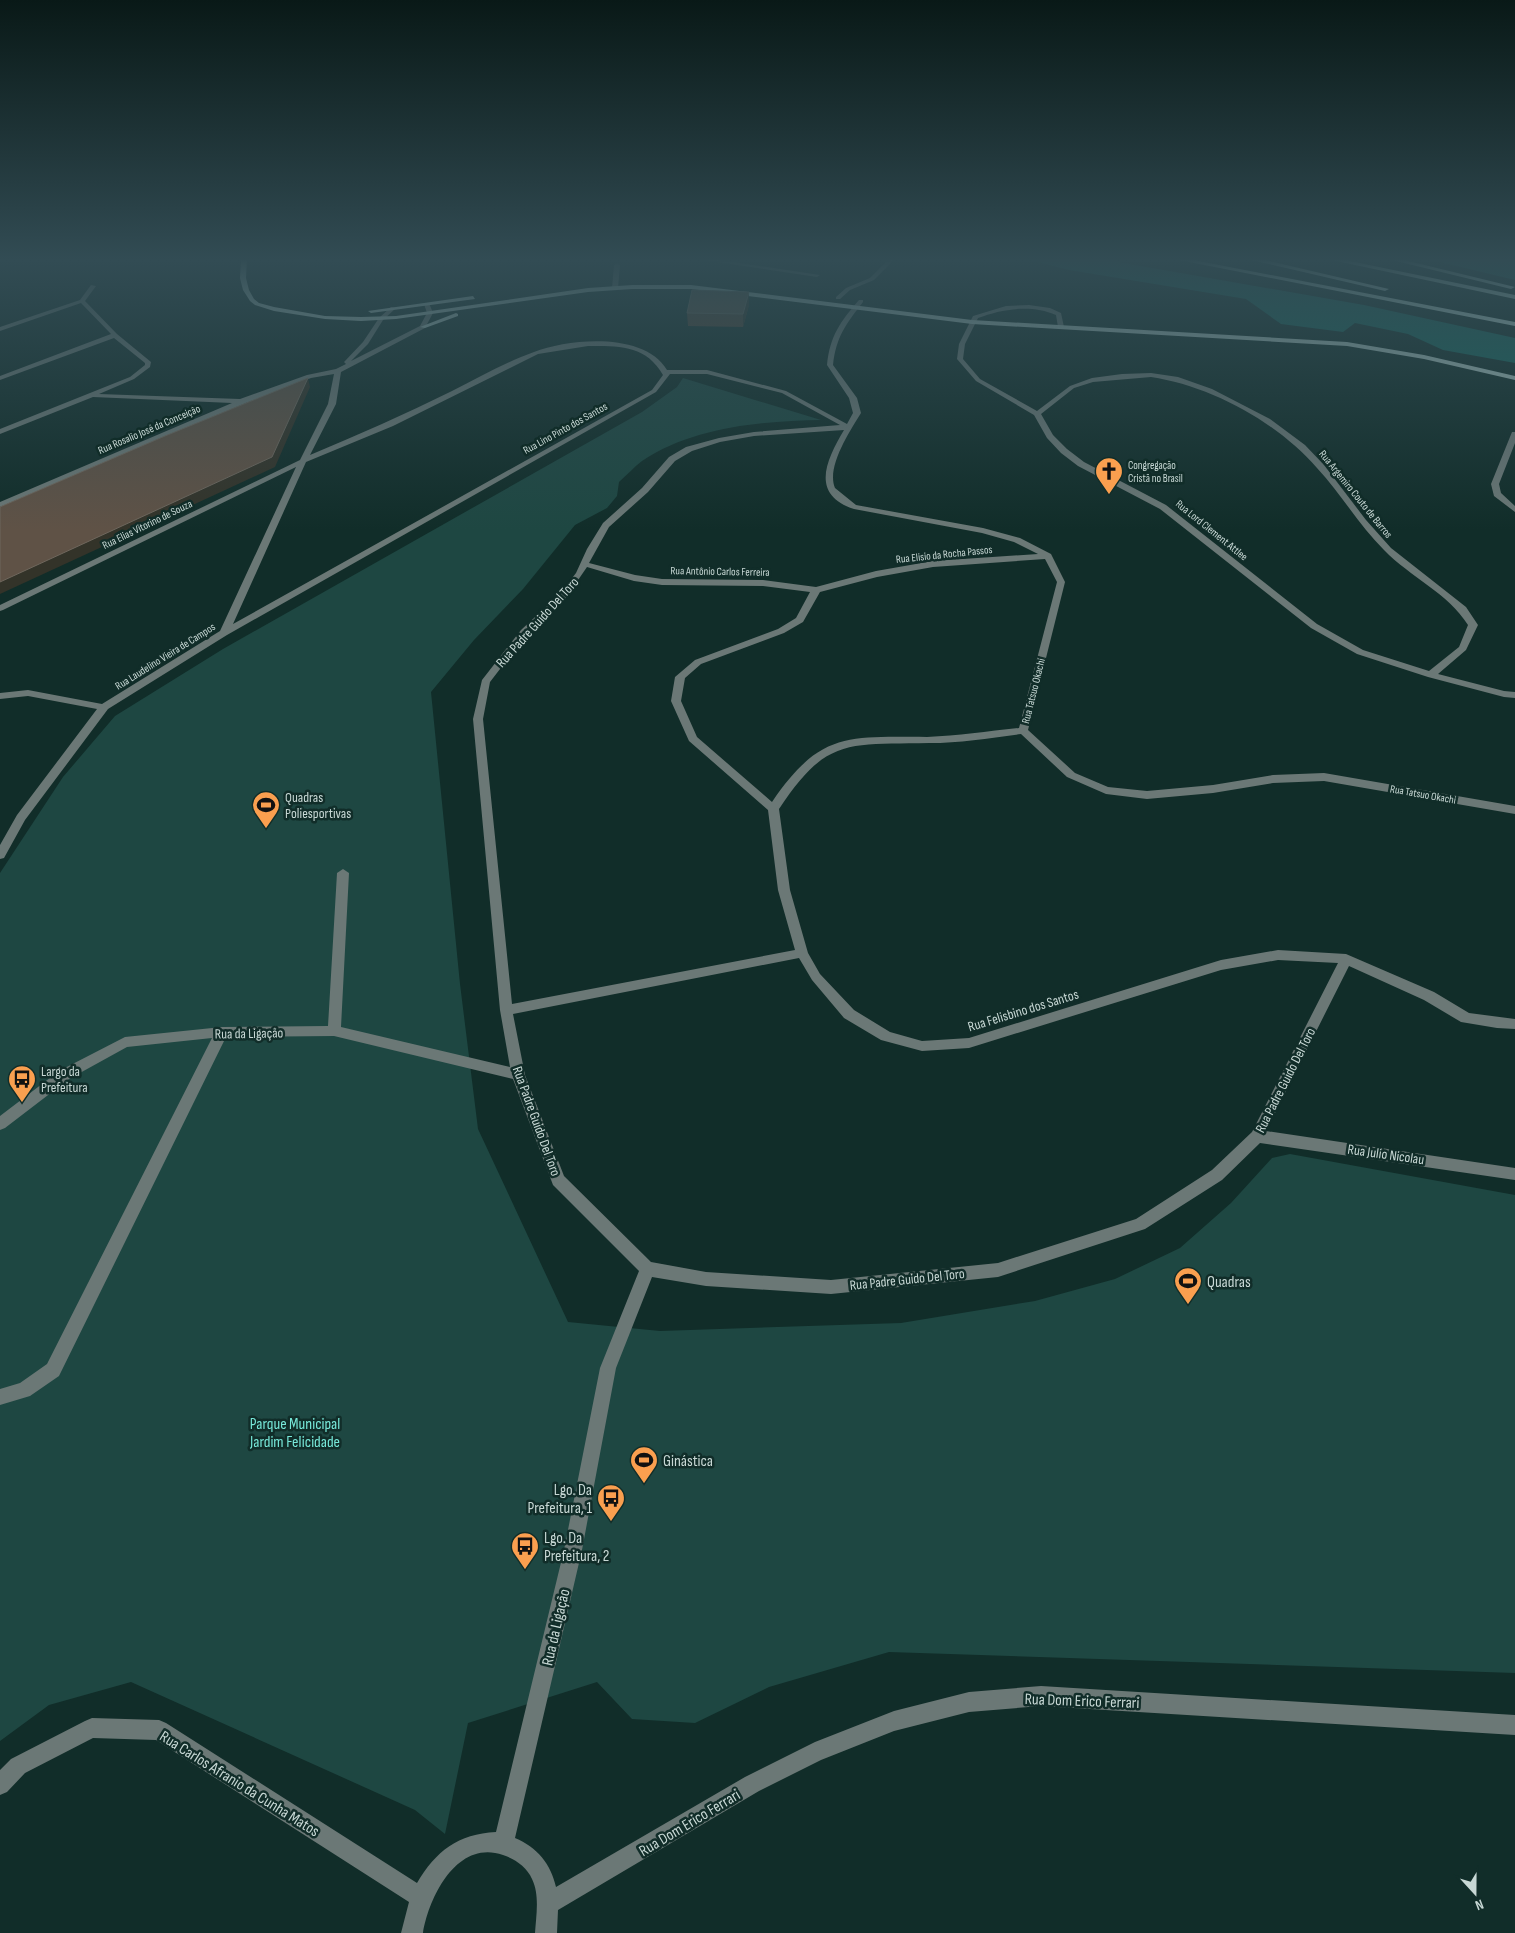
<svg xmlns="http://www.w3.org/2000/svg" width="1515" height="1933" font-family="'Sofia Sans Condensed',sans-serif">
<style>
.green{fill:#1e4742}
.forest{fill:#15685f}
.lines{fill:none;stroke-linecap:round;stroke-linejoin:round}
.minor{fill:#6b7876;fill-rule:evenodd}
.major{fill:#afc9c5;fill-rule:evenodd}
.highway{fill:#caeae4;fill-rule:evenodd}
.wall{fill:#524235}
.shaded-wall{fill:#333329}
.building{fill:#5f5246;stroke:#6f675d}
.labels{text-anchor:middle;stroke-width:5;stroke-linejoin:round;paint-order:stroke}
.far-street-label{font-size:11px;fill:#c8d8d5;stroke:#112d29}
.far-poi-label{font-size:11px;fill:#c8d8d5;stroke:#112d29;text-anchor:start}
.street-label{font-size:14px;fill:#c8d8d5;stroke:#112d29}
.poi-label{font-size:14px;fill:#c8d8d5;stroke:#112d29;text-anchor:start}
.near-poi-label{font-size:16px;fill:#c8d8d5;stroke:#112d29;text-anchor:start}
.near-park-label{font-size:16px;fill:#77e8d9;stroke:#112d29}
.near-street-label{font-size:16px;fill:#c8d8d5;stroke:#112d29}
</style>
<rect width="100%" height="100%" fill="#112d29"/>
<!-- green -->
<path class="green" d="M683 378 821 420C761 421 693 427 642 461 634 467 627 475 619 482L617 496 607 508 575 525 523 589 474 640 431 692 460 984 478 1129 568 1322 660 1331 901 1323 1035 1301 1115 1279 1180 1248 1231 1203 1272 1158 1290 1154 1515 1195V1673L889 1652 769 1687 695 1723 632 1719 597 1682 468 1723 445 1834 415 1810 131 1682 49 1705 0 1741V873L63 777 115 716 223 649 642 412 677 387Z"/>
<!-- forest -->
<g class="forest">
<path d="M1026 259H1101L1364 305 1515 338V363L1443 350 1408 334 1355 323 1343 332 1281 324 1246 299 1069 270Z"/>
<path d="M1427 259H1515V280Z"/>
</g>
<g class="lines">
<!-- minor -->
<g class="minor">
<path d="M697 259H713L820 275 817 277Z"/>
<path d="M889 259H895L874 280 850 290 840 299H836V297L846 288 870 278Z"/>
<path d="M617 263 620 265 618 288 615 290 612 288 614 265Z"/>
<path d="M91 285 96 286 85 301 117 334 151 362 150 367 134 379 99 394 240 399 307 375 336 369 346 364 344 362 345 361 363 342 379 318 391 307 396 308 383 320 368 344 351 361 420 326 427 313 424 304 429 303 433 313 425 328 341 372 336 404 310 455C358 435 405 414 452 391 478 378 506 362 534 352 570 338 645 332 667 370H707L786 391 847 424 853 413 849 398 827 365C830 336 840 322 859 300H863V302C846 324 836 337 833 365L857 398 861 413C850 431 826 467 835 488L856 505 983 528 1020 538 1051 554 1065 582 1028 730 1075 773 1108 787 1147 791 1213 785 1273 775 1324 773 1515 806V814L1324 781 1273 783 1213 793 1147 799 1106 794 1067 777 1021 734C990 738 960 743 929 743 849 745 827 736 779 809L790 890 808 953 820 974 854 1010 890 1032 922 1041 969 1038 1221 960 1278 950 1346 954 1434 992 1469 1013 1515 1019V1029L1497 1028 1461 1022 1424 1000 1349 966 1266 1131 1515 1168V1180L1260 1143 1222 1180 1145 1229 998 1277 831 1294 706 1286 652 1277 616 1368 582 1550 515 1838C537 1847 551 1864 556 1887L745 1777 815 1742 894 1711 969 1692 1041 1686 1515 1715V1735L1041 1706 969 1712 894 1731 821 1760 759 1791 558 1910 557 1933H535C536 1917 540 1895 532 1879 527 1867 515 1859 503 1855 457 1839 429 1897 423 1933H401L409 1902 156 1740 93 1738 25 1773 7 1792 0 1795V1770L11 1759 85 1721 92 1718 159 1720 166 1723 417 1883C436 1851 458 1834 496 1832L564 1550 600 1368 639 1271 553 1185 513 1079 334 1036 226 1037 59 1376 30 1396 0 1405V1389L20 1383 47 1364 212 1038 127 1047 69 1079 5 1128 0 1130V1116L59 1071 125 1037 222 1027 328 1026 337 873 343 869 349 873 341 1027 510 1067 500 1010 473 719 482 680 521 630 559 595 576 573 587 549 603 523 642 488 669 457 686 447 719 438 754 432 840 425 782 393 707 374H670L656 392 227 635 108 709 25 820 4 858 0 859V845L17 815 97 709 28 696 0 699V693L28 690 102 704 220 631 296 467 3 610 0 611V605L300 460 328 404 334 374 311 378 246 403 0 507V502L232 403 93 397 0 434V429L130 377 145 365V363L114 338 0 380V376L111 334 81 303 0 331V327L80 300ZM588 346C619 346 646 345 663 375L652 390 233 624 306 462 393 426 538 354ZM844 430C827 459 809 494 854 509L982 533 1014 542 1038 554 933 561 876 571 816 587 763 580 662 579 635 575 589 563 609 527 648 492 675 461 692 451 720 442 754 436ZM1045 559 1057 582 1019 728C988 731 958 736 927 737 849 737 820 731 772 802L697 737 681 701 685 678 701 664 784 633 803 622 820 592 877 577 933 567ZM587 567 634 581 662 585 763 586 810 592 796 618 778 629 695 660 675 677 671 701 689 741 768 810 778 890 795 950 512 1004 483 719 490 682 527 634 565 599ZM799 958 812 980 844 1018 881 1040 922 1051 969 1048 1221 970 1278 960 1338 963 1252 1132 1212 1170 1136 1219 998 1263 831 1280 706 1272 651 1262 564 1176 525 1075 513 1014Z"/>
<path d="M1029 305 1050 308 1061 313 1064 327 1061 329 1058 327 1056 315C1031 304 1002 309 978 318L965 344 963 359 980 379 1037 411 1070 386 1092 378 1122 374 1151 373 1178 377 1212 389 1270 419 1305 445 1324 465 1366 520 1391 548 1466 607 1478 625 1466 650 1438 674 1504 691 1515 692V698L1504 697 1428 677 1357 654 1311 628 1160 509 1078 466 1061 453 1047 438 1034 415 976 381 957 359 959 344 973 316 1006 306ZM1151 377C1211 386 1277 422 1317 468 1341 494 1359 525 1384 550 1410 577 1448 593 1468 625L1459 647 1429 671 1363 650 1317 624 1166 505 1084 462 1067 449 1053 435 1041 414 1074 388 1093 382Z"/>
<path d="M1512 432H1515V443L1499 484 1501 493 1515 506V512L1494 496 1491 484Z"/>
</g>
<!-- major -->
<g class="major">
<path d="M241 259H247L246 278 249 290 254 299 259 303 274 307 325 316 361 317 396 316 588 288 632 285H691L972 320 1347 342 1424 355 1515 376V380L1424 359 1347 346 972 324 691 289H632L588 292 396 319 361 321 325 319 274 311 255 305 250 301 243 290 240 278Z"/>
<path d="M473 296 475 299 371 313 368 311Z"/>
<path d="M456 313 458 314V316L425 328 420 327Z"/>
</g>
<!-- highway -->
<g class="highway">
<path d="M1174 259H1188L1515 322V326Z"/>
<path d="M1247 259H1260L1389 289 1385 291Z"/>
<path d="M1327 259H1340L1515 295V299Z"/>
<path d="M1388 259H1400L1515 287 1511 289Z"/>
</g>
</g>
<!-- wall -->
<path class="wall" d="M749 305 743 327 688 326 687 313Z"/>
<!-- shaded-wall -->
<g class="shaded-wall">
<path d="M749 292V305L743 327V314Z"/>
<path d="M308 378 310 387 275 467 0 594V582Z"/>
</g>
<!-- building -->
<g class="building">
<path d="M692 290 749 292 743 314 687 313Z"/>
<path d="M308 378 272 457 0 582V507L165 436Z"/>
</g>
<!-- sky -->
<linearGradient id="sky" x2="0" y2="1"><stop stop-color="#091917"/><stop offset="0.49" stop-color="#324c54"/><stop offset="1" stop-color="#324c54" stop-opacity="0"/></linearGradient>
<rect width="1515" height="530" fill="url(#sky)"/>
<!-- icons -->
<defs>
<g id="church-pin" transform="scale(1.4375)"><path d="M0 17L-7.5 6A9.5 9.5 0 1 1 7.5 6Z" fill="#fa9f4f" stroke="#112d29"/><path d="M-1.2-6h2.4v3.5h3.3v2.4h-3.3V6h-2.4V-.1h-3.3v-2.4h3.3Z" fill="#111"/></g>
<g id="stadium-pin" transform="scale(1.4375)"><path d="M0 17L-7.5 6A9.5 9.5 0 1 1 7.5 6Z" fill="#fa9f4f" stroke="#112d29"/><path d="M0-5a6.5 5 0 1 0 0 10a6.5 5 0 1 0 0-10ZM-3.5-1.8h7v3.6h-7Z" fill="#111"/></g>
<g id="bus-pin" transform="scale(1.4375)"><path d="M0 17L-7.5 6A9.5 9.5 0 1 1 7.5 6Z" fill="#fa9f4f" stroke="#112d29"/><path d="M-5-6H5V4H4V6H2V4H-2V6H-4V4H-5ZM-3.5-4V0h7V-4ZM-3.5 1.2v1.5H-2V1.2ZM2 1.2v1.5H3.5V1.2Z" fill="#111"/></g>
</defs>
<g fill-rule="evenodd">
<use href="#church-pin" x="1109" y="471"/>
<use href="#stadium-pin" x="266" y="805"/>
<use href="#bus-pin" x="22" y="1079"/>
<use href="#stadium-pin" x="1188" y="1281"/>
<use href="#stadium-pin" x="644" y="1460"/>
<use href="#bus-pin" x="611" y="1498"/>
<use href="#bus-pin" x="525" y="1546"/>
</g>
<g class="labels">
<!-- far-street labels -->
<g class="far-street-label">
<text transform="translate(565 428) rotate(-29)" y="4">Rua Lino Pinto dos Santos</text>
<text transform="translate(149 429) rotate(-23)" y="4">Rua Rosalio José da Conceição</text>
<text transform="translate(1356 494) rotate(51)" y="4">Rua Argemiro Couto de Barros</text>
<text transform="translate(147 524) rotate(-26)" y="4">Rua Elias Vitorino de Souza</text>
<text transform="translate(1212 530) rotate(39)" y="4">Rua Lord Clement Attlee</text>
<text transform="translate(944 554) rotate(-6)" y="4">Rua Elisio da Rocha Passos</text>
<text transform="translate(720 571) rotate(1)" y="4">Rua Antônio Carlos Ferreira</text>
<text transform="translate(165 656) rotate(-32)" y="4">Rua Laudelino Vieira de Campos</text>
<text transform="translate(1033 691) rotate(-76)" y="4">Rua Tatsuo Okachi</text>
<text transform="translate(1423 794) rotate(10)" y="4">Rua Tatsuo Okachi</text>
</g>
<!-- far-poi labels -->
<g class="far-poi-label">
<text x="1128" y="469">Congregação<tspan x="1128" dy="13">Cristã no Brasil</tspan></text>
</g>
<!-- street labels -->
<g class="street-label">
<text transform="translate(537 622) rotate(-48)" y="5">Rua Padre Guido Del Toro</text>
<text transform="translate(1023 1010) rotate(-17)" y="5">Rua Felisbino dos Santos</text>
<text transform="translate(249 1033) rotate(-1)" y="5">Rua da Ligação</text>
<text transform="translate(1285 1080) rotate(-63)" y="5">Rua Padre Guido Del Toro</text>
<text transform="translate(537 1121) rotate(70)" y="5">Rua Padre Guido Del Toro</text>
<text transform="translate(1386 1154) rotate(8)" y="5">Rua Julio Nicolau</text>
<text transform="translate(907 1279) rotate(-6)" y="5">Rua Padre Guido Del Toro</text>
</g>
<!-- poi labels -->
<g class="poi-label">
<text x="285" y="802">Quadras<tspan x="285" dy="16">Poliesportivas</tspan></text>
<text x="41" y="1076">Largo da<tspan x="41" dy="16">Prefeitura</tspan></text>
</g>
<!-- near-poi labels -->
<g class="near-poi-label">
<text x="1207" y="1287">Quadras</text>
<text x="663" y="1466">Ginástica</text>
<text x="592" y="1495" text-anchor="end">Lgo. Da<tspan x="592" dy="18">Prefeitura, 1</tspan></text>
<text x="544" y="1543">Lgo. Da<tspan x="544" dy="18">Prefeitura, 2</tspan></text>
</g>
<!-- near-park labels -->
<g class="near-park-label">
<text x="295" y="1429">Parque Municipal<tspan x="295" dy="18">Jardim Felicidade</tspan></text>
</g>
<!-- near-street labels -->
<g class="near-street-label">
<text transform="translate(555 1627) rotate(-77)" y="6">Rua da Ligação</text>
<text transform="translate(1082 1700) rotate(2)" y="6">Rua Dom Erico Ferrari</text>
<text transform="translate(240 1783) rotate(32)" y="6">Rua Carlos Afranio da Cunha Matos</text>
<text transform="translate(689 1822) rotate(-31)" y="6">Rua Dom Erico Ferrari</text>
</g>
</g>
<!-- north arrow -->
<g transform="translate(1475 1893) rotate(159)" stroke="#112d29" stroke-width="4" paint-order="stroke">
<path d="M0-4L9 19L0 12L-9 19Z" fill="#c8d8d5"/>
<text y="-8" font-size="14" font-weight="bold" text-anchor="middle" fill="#c8d8d5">N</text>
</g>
</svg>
